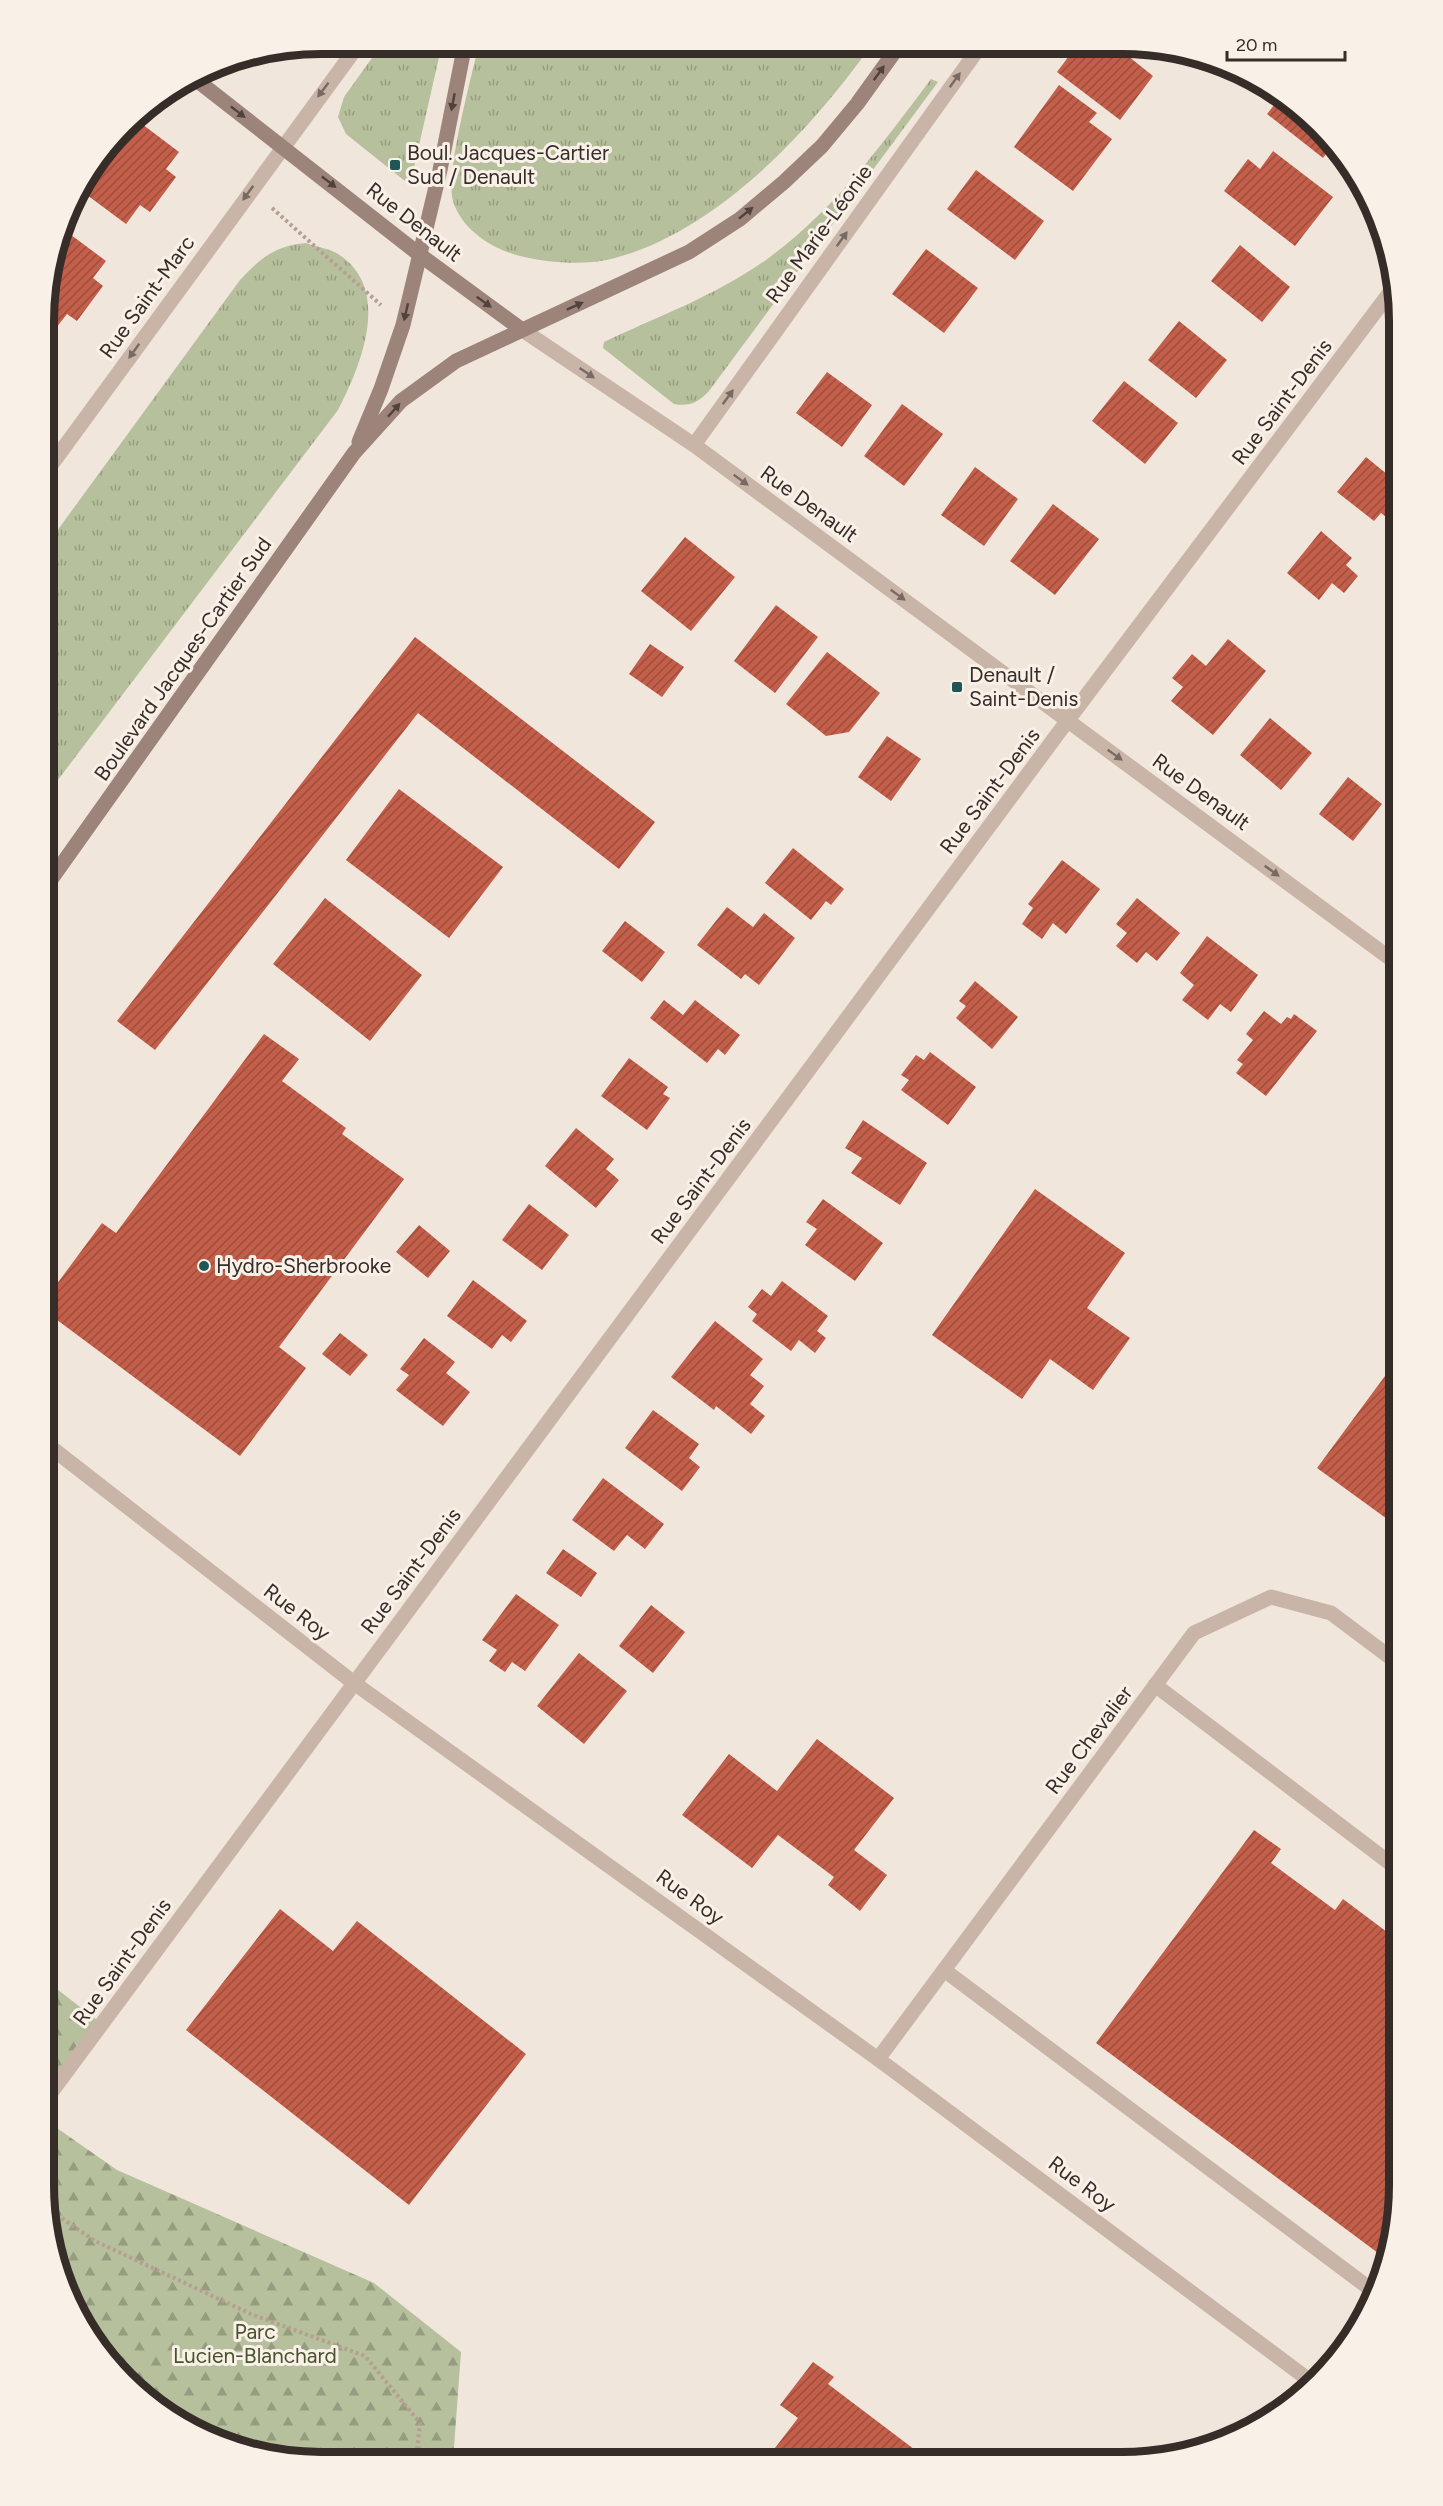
<svg xmlns="http://www.w3.org/2000/svg" width="1443" height="2506" font-family="Figtree,sans-serif">
<style>
.grass{fill:url(#grass-tufts)}
.forest{fill:url(#forest-firs)}
.building{fill:url(#building-hatch)}
.lines{fill:none;stroke-linecap:round;stroke-linejoin:round}
.path{stroke:#b59f92;stroke-width:4;stroke-dasharray:3 3;stroke-linecap:butt}
.service{stroke:#c9b5a8;stroke-width:15}
.minor{stroke:#c9b5a8;stroke-width:15}
.secondary{stroke:#9d847a;stroke-width:15}
.oneway{fill:#50423c}
.oneway2{fill:#786a62}
.poi-dot{fill:#1f5656;stroke:#f9f0e8;stroke-width:2}
.labels{text-anchor:middle;stroke-width:6;stroke-linejoin:round;paint-order:stroke}
.poi-label{font-size:21px;fill:#362c28;stroke:#f9f0e8;text-anchor:start}
.street-label{font-size:21px;fill:#362c28;stroke:#f9f0e8}
.park-label{font-size:21px;fill:#48532d;stroke:#f9f0e8}
.rim{fill:none;stroke:#362c28;stroke-width:8}
</style>
<defs>
<pattern id="grass-tufts" width="24" height="20" patternUnits="userSpaceOnUse" patternTransform="scale(1.5)"><rect width="24" height="20" fill="#b6c09c"/><path d="M3 7l-1-3M5 7V3M7 7l1-3M15 17l-1-3M17 17v-4M19 17l1-3" fill="none" stroke="#959c7f"/></pattern>
<pattern id="forest-firs" width="22" height="20" patternUnits="userSpaceOnUse" patternTransform="scale(1.5)"><rect width="22" height="20" fill="#b6c09c"/><path d="M5 1l3.5 6h-7zM16 11l3.5 6h-7z" fill="#959c7f"/></pattern>
<pattern id="building-hatch" width="6" height="6" patternUnits="userSpaceOnUse" patternTransform="scale(1.5)"><rect width="6" height="6" fill="#c25e49"/><path d="M-1 1l2-2M0 6l6-6M5 7l2-2" fill="none" stroke="#9e4e3d"/></pattern>
</defs>
<rect width="100%" height="100%" fill="#f1e6dc"/>
<!-- grass -->
<g class="grass">
<path d="M382 44H442L410 185 346 134 338 117 344 97Z"/>
<path d="M479 44 870 47C810 131 718 230 615 258 586 266 549 263 520 256 492 249 462 230 453 201 445 174 472 75 479 44Z"/>
<path d="M931 79 938 82 709 391C698 402 691 407 674 404L603 348 604 342C659 316 720 294 770 257 835 209 883 143 931 79Z"/>
<path d="M306 243C317 247 332 249 341 256 392 292 360 367 338 410L45 797 46 546 240 280C261 258 274 246 306 243Z"/>
</g>
<!-- forest -->
<g class="forest">
<path d="M44 1979 102 2024 44 2102Z"/>
<path d="M44 2119 117 2170 374 2283 461 2352 453 2461 284 2460 214 2441 152 2405 101 2354 58 2275 44 2185Z"/>
</g>
<!-- building -->
<g class="building">
<path d="M1075 48H1118L1153 76 1120 120 1057 72Z"/>
<path d="M1059 85 1097 113 1089 122 1112 139 1073 191 1014 147Z"/>
<path d="M1271 90 1305 112 1333 145 1323 158 1267 114 1278 100 1268 93Z"/>
<path d="M134 118 179 152 166 169 176 177 150 212 140 205 126 224 79 189Z"/>
<path d="M1273 151 1333 197 1295 246 1224 191 1248 159 1260 169Z"/>
<path d="M976 170 1044 221 1015 260 947 209Z"/>
<path d="M63 229 106 261 93 278 103 286 77 321 67 314 52 333 46 329V285Z"/>
<path d="M1240 245 1290 287 1262 322 1211 281Z"/>
<path d="M926 249 978 288 944 333 892 294Z"/>
<path d="M1179 321 1227 360 1196 398 1148 360Z"/>
<path d="M827 372 872 405 842 447 796 413Z"/>
<path d="M1124 381 1178 423 1145 464 1092 421Z"/>
<path d="M1399 402V424L1389 416Z"/>
<path d="M902 404 943 434 904 486 864 456Z"/>
<path d="M1366 457 1399 484 1394 492 1399 496V516L1394 523 1381 513 1374 521 1337 492Z"/>
<path d="M975 467 1018 499 984 546 941 515Z"/>
<path d="M1053 504 1099 539 1055 595 1010 561Z"/>
<path d="M1321 531 1352 558 1346 565 1358 576 1344 593 1332 583 1319 600 1287 573Z"/>
<path d="M685 537 735 577 691 631 641 591Z"/>
<path d="M776 605 818 637 775 693 734 661Z"/>
<path d="M415 637 655 822 619 869 418 713 155 1050 117 1021Z"/>
<path d="M1228 639 1266 671 1213 735 1171 701 1183 687 1172 678 1192 654 1206 666Z"/>
<path d="M650 644 684 667 662 697 629 674Z"/>
<path d="M827 652 880 693 849 732 826 736 786 704Z"/>
<path d="M1270 718 1312 753 1281 790 1240 755Z"/>
<path d="M887 736 921 759 891 801 858 777Z"/>
<path d="M1348 777 1382 804 1353 841 1319 814Z"/>
<path d="M399 789 503 867 449 938 346 860Z"/>
<path d="M793 848 844 889 831 905 826 901 811 920 765 883Z"/>
<path d="M1062 860 1100 889 1066 934 1053 923 1042 939 1022 924 1033 908 1028 904Z"/>
<path d="M325 898 422 975 370 1041 273 964Z"/>
<path d="M1137 898 1180 933 1157 961 1146 952 1137 963 1116 946 1127 933 1116 924Z"/>
<path d="M727 907 753 927 764 913 795 938 759 985 745 974 741 979 697 945Z"/>
<path d="M625 921 665 952 642 982 602 951Z"/>
<path d="M1207 936 1258 975 1231 1012 1220 1004 1208 1020 1182 1000 1194 985 1180 973Z"/>
<path d="M975 981 1018 1017 992 1049 956 1018 966 1006 959 1001Z"/>
<path d="M664 1000 683 1015 695 1000 740 1035 725 1055 718 1049 707 1063 650 1018Z"/>
<path d="M1264 1011 1281 1024 1287 1017 1291 1019 1294 1014 1317 1031 1266 1096 1236 1073 1243 1064 1237 1060 1253 1040 1246 1034Z"/>
<path d="M264 1034 299 1059 282 1081 346 1128 342 1134 404 1179 279 1347 306 1368 240 1456 45 1311V1300L102 1223 116 1233Z"/>
<path d="M930 1052 976 1087 948 1125 901 1090 909 1080 901 1075 916 1055 924 1060Z"/>
<path d="M629 1058 668 1087 663 1094 670 1098 647 1130 601 1096Z"/>
<path d="M863 1120 927 1163 900 1205 851 1173 862 1158 845 1148Z"/>
<path d="M576 1128 614 1159 606 1169 619 1180 596 1208 545 1166Z"/>
<path d="M1035 1189 1125 1253 1087 1308 1130 1338 1093 1390 1050 1359 1022 1399 932 1335Z"/>
<path d="M823 1199 883 1243 855 1281 805 1245 817 1229 806 1222Z"/>
<path d="M529 1204 569 1235 542 1270 502 1240Z"/>
<path d="M419 1225 450 1251 428 1278 396 1252Z"/>
<path d="M473 1280 527 1321 511 1342 502 1335 492 1349 447 1316Z"/>
<path d="M782 1281 828 1316 817 1331 826 1338 815 1353 799 1340 791 1351 752 1321 757 1314 748 1307 762 1289 771 1296Z"/>
<path d="M715 1321 763 1359 750 1375 764 1386 750 1404 765 1416 751 1434 716 1406 714 1410 671 1377Z"/>
<path d="M340 1333 368 1355 350 1376 322 1354Z"/>
<path d="M424 1338 455 1362 446 1373 470 1392 443 1426 396 1390 409 1375 400 1369Z"/>
<path d="M1385 1376 1399 1386V1517L1394 1524 1317 1468Z"/>
<path d="M653 1410 699 1444 689 1458 700 1467 682 1491 625 1448Z"/>
<path d="M603 1478 664 1524 645 1549 627 1535 614 1551 572 1520Z"/>
<path d="M563 1549 597 1573 581 1597 546 1573Z"/>
<path d="M516 1594 559 1625 525 1671 512 1662 505 1672 489 1661 497 1650 482 1640Z"/>
<path d="M651 1605 685 1632 653 1673 619 1646Z"/>
<path d="M579 1653 627 1691 584 1744 537 1706Z"/>
<path d="M817 1739 894 1798 854 1850 887 1875 860 1911 828 1885 834 1877 778 1835 752 1868 682 1815 729 1754 777 1791Z"/>
<path d="M1254 1830 1281 1849 1271 1863 1335 1910 1343 1899 1399 1941V2203L1386 2259 1096 2043Z"/>
<path d="M280 1909 333 1951 357 1921 526 2054 409 2205 186 2030Z"/>
<path d="M813 2362 834 2377 828 2384 931 2462 765 2461 798 2418 780 2405Z"/>
</g>
<g class="lines">
<!-- path -->
<g class="path">
<path d="M272 208 381 305"/>
<path d="M47 2208 95 2241 251 2314 365 2356 420 2423 416 2460"/>
</g>
<!-- service -->
<g class="service">
<path d="M1155 1685 1399 1870"/>
<path d="M944 1970 1377 2294"/>
</g>
<!-- minor -->
<g class="minor">
<path d="M521 329 694 445 1399 965"/>
<path d="M694 445 979 48"/>
<path d="M46 472 359 44"/>
<path d="M44 1442 354 1683 878 2059 1313 2383"/>
<path d="M878 2059 1194 1633 1271 1597 1331 1613 1399 1664"/>
<path d="M44 2102 1068 720 1394 287"/>
</g>
<!-- secondary -->
<g class="secondary">
<path d="M194 78 420 255 521 329"/>
<path d="M359 442 381 389 403 325 440 170 465 44"/>
<path d="M45 888 354 453 401 401 456 361 689 252 740 219 784 182 822 146 857 104 898 47"/>
</g>
</g>
<!-- one-way arrows -->
<defs><path id="oneway-solid" d="M-6-.8H1V-3.2L6.5 0L1 3.2V.8H-6Z" transform="scale(1.5)"/></defs>
<g class="oneway">
<use href="#oneway-solid" transform="translate(879 73) rotate(-54)"/>
<use href="#oneway-solid" transform="translate(453 102) rotate(101)"/>
<use href="#oneway-solid" transform="translate(238 112) rotate(38)"/>
<use href="#oneway-solid" transform="translate(329 182) rotate(38)"/>
<use href="#oneway-solid" transform="translate(746 213) rotate(-39)"/>
<use href="#oneway-solid" transform="translate(484 302) rotate(36)"/>
<use href="#oneway-solid" transform="translate(575 306) rotate(-24)"/>
<use href="#oneway-solid" transform="translate(406 312) rotate(103)"/>
<use href="#oneway-solid" transform="translate(394 410) rotate(-48)"/>
</g>
<g class="oneway2">
<use href="#oneway-solid" transform="translate(955 80) rotate(-54)"/>
<use href="#oneway-solid" transform="translate(323 90) rotate(127)"/>
<use href="#oneway-solid" transform="translate(248 193) rotate(126)"/>
<use href="#oneway-solid" transform="translate(842 239) rotate(-54)"/>
<use href="#oneway-solid" transform="translate(134 351) rotate(126)"/>
<use href="#oneway-solid" transform="translate(587 373) rotate(34)"/>
<use href="#oneway-solid" transform="translate(728 397) rotate(-54)"/>
<use href="#oneway-solid" transform="translate(741 480) rotate(36)"/>
<use href="#oneway-solid" transform="translate(898 595) rotate(36)"/>
<use href="#oneway-solid" transform="translate(1115 755) rotate(36)"/>
<use href="#oneway-solid" transform="translate(1272 871) rotate(36)"/>
</g>
<!-- markers -->
<g class="poi-dot">
<rect x="389" y="159" width="12" height="12" rx="3"/>
<rect x="951" y="681" width="12" height="12" rx="3"/>
<circle cx="204" cy="1266" r="6"/>
</g>
<g class="labels">
<!-- poi labels -->
<g class="poi-label">
<text x="407" y="160">Boul. Jacques-Cartier<tspan x="407" dy="24">Sud / Denault</tspan></text>
<text x="969" y="682">Denault /<tspan x="969" dy="24">Saint-Denis</tspan></text>
<text x="216" y="1273">Hydro-Sherbrooke</text>
</g>
<!-- street labels -->
<g class="street-label">
<text transform="translate(414 222) rotate(38)" y="7">Rue Denault</text>
<text transform="translate(819 234) rotate(-54)" y="7">Rue Marie-Léonie</text>
<text transform="translate(147 297) rotate(-54)" y="7">Rue Saint-Marc</text>
<text transform="translate(1282 402) rotate(-53)" y="7">Rue Saint-Denis</text>
<text transform="translate(809 504) rotate(36)" y="7">Rue Denault</text>
<text transform="translate(183 659) rotate(-55)" y="7">Boulevard Jacques-Cartier Sud</text>
<text transform="translate(990 791) rotate(-53)" y="7">Rue Saint-Denis</text>
<text transform="translate(1201 792) rotate(36)" y="7">Rue Denault</text>
<text transform="translate(701 1181) rotate(-53)" y="7">Rue Saint-Denis</text>
<text transform="translate(411 1571) rotate(-53)" y="7">Rue Saint-Denis</text>
<text transform="translate(297 1612) rotate(38)" y="7">Rue Roy</text>
<text transform="translate(1089 1740) rotate(-53)" y="7">Rue Chevalier</text>
<text transform="translate(690 1897) rotate(36)" y="7">Rue Roy</text>
<text transform="translate(122 1962) rotate(-54)" y="7">Rue Saint-Denis</text>
<text transform="translate(1082 2184) rotate(37)" y="7">Rue Roy</text>
</g>
<!-- park labels -->
<g class="park-label">
<text x="255" y="2339">Parc<tspan x="255" dy="24">Lucien-Blanchard</tspan></text>
</g>
</g>
<!-- crop -->
<path d="M0 0H1443V2506H0ZM321 54H1122A267 267 0 0 1 1389 321V2185A267 267 0 0 1 1122 2452H321A267 267 0 0 1 54 2185V321A267 267 0 0 1 321 54Z" fill="#f9f0e8" fill-rule="evenodd"/>
<path class="rim" d="M321 54H1122A267 267 0 0 1 1389 321V2185A267 267 0 0 1 1122 2452H321A267 267 0 0 1 54 2185V321A267 267 0 0 1 321 54Z"/>
<!-- scale -->
<path d="M1227 51v9h118v-9" fill="none" stroke="#362c28" stroke-width="3"/>
<text x="1236" y="51" font-size="18" fill="#362c28" stroke="#f9f0e8" stroke-width="4.5" paint-order="stroke">20 m</text>
</svg>
